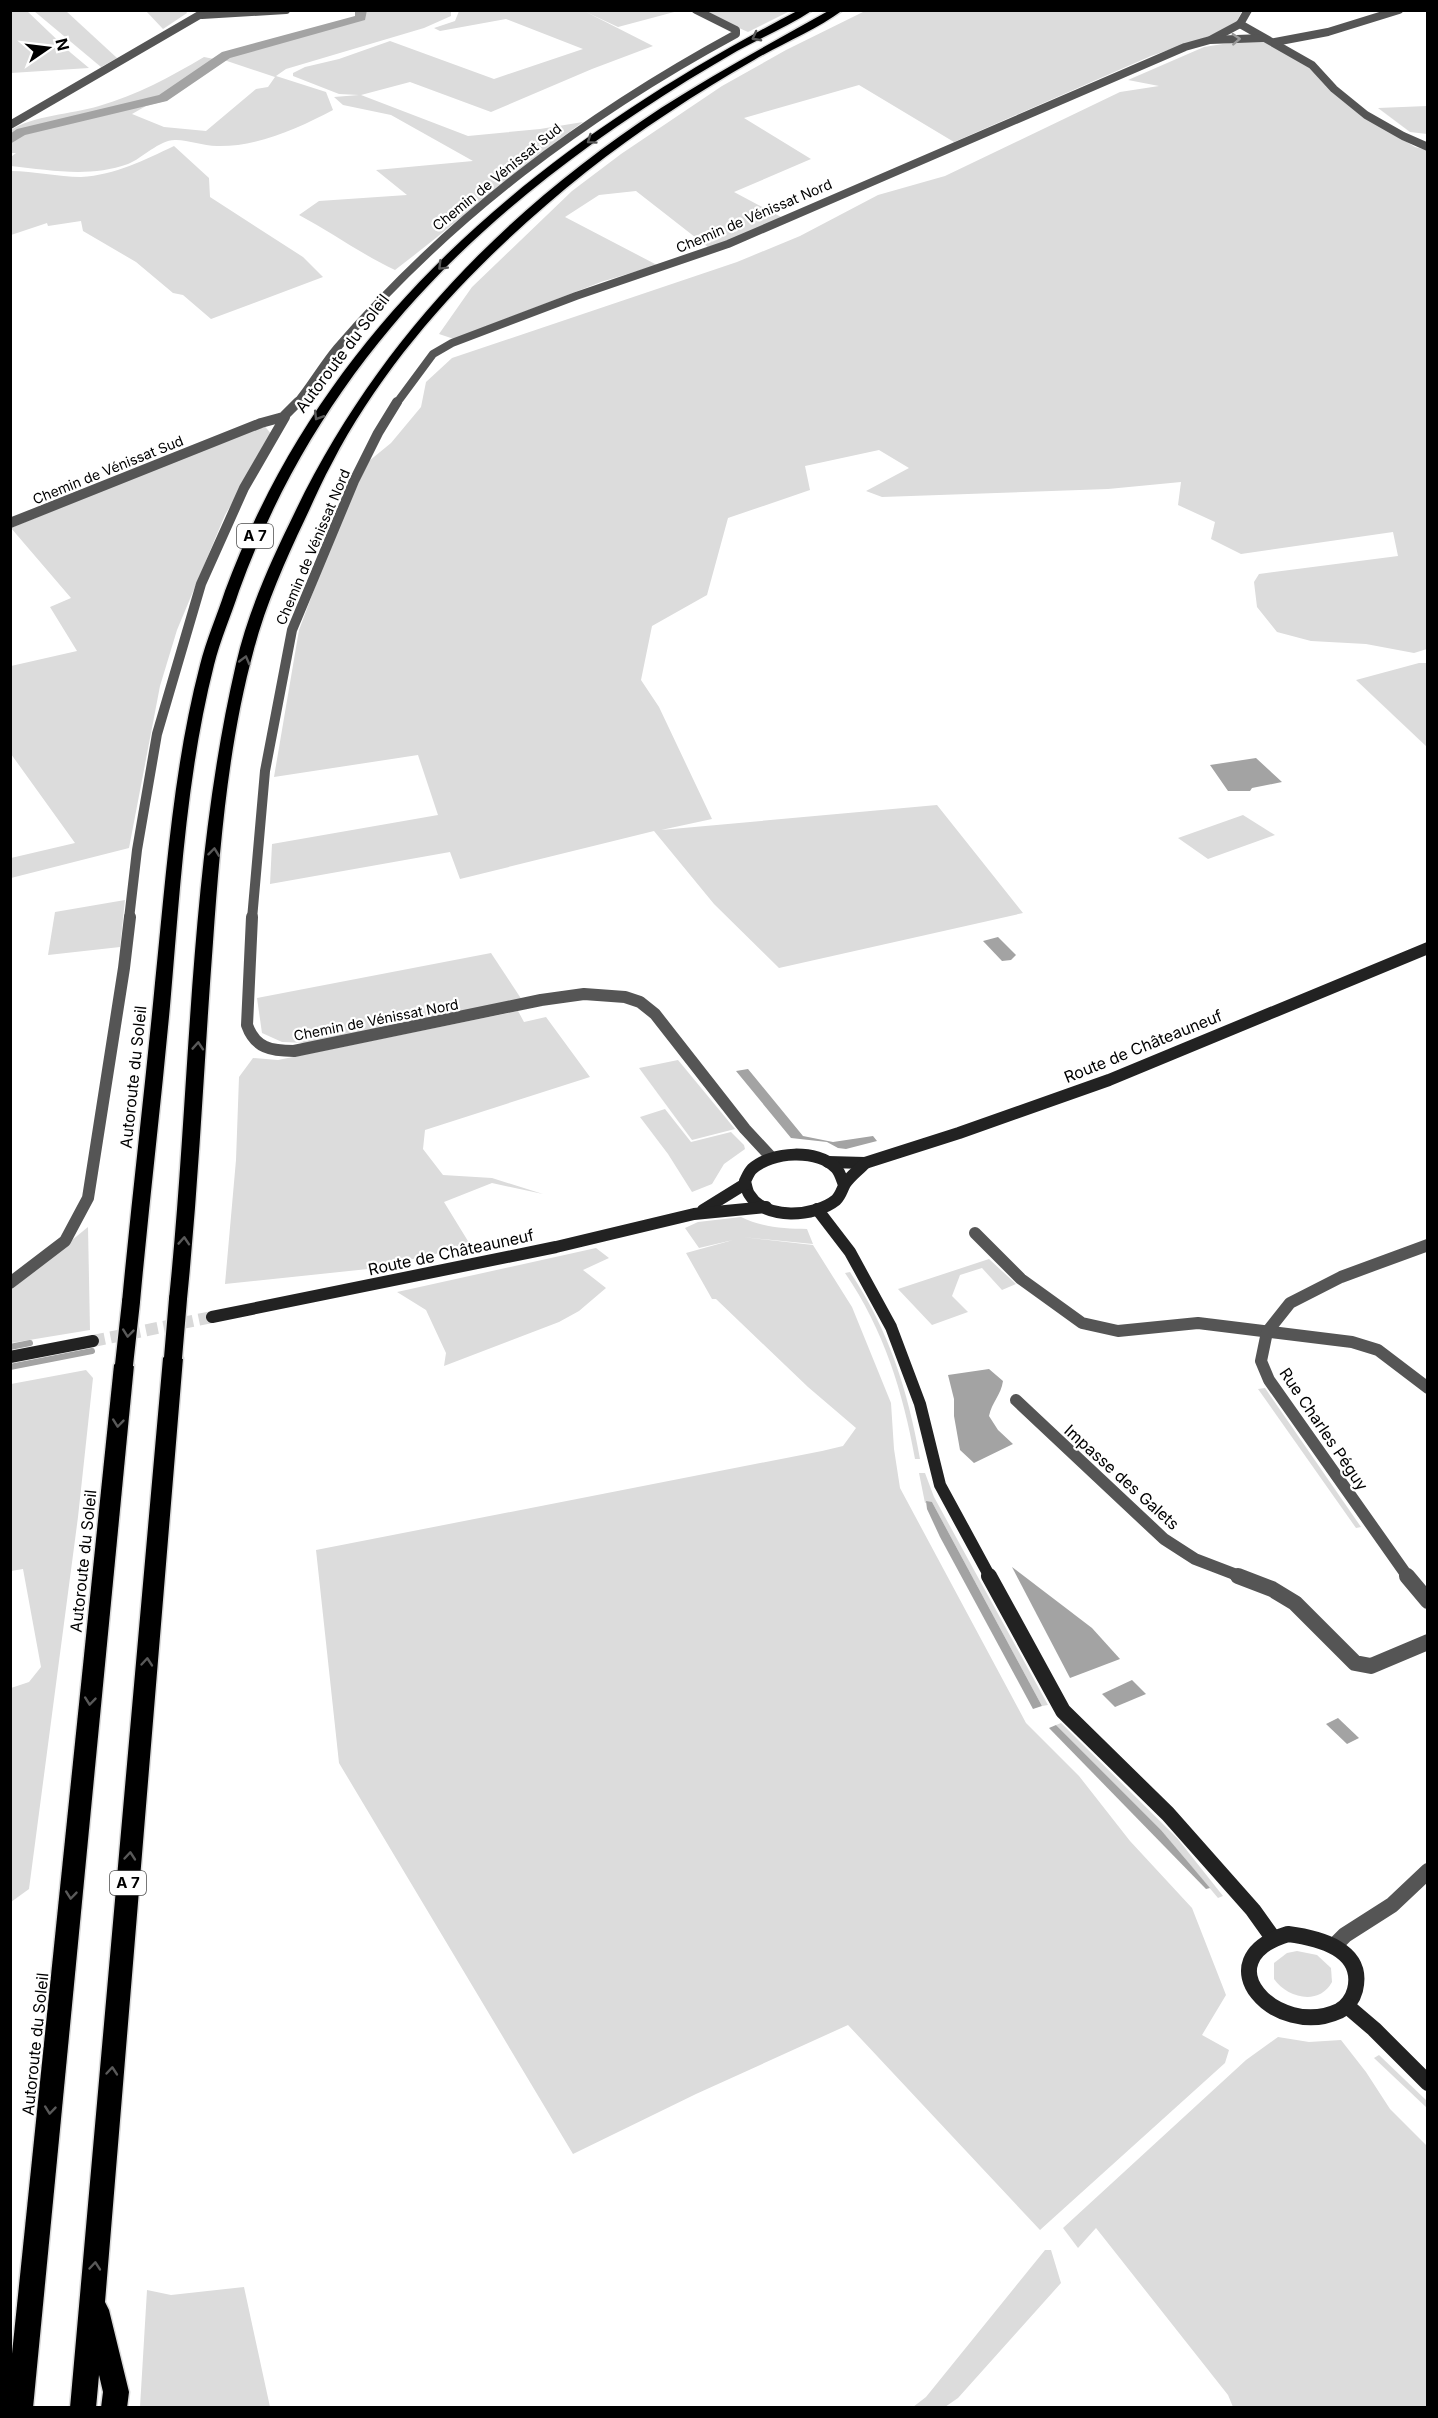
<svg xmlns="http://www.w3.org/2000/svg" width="1438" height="2418" font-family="Inter,sans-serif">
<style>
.green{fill:#dcdcdc}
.water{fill:#a3a3a3}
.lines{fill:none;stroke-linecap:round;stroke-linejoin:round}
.stream{stroke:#a3a3a3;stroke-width:6}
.canal{fill:#a3a3a3;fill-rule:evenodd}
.secondary-tunnel{stroke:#d9d9d9;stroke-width:12;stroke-dasharray:12 6;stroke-linecap:butt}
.highway-casing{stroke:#dbdbdb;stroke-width:3}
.street-far3{stroke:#555;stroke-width:8}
.street-far2{stroke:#555;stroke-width:10}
.street-far1{stroke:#555;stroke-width:12}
.street{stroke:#555;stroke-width:16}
.secondary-far1{stroke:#222;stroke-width:12}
.secondary{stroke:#222;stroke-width:16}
.highway{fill:#000;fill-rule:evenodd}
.highway-bridge-casing{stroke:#dbdbdb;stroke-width:21;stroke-linecap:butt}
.highway-bridge{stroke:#000;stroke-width:18}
.oneway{stroke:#595959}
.oneway2{stroke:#999}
.labels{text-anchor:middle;stroke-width:4.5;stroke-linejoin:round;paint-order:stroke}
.far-street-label{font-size:14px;fill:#000;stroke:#fff}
.shield{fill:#fff;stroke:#4c4c4c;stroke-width:1.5}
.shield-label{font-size:15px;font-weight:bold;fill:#000}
.street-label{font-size:16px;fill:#000;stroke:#fff}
</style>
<rect width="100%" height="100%" fill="#fff"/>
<!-- green -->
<g class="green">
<path d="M11 10 27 11 71 53 89 68 11 73Z"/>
<path d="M34 11H66L117 58 101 67Z"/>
<path d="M146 11H186L187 13 163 29Z"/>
<path d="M365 11H451V16L424 28 286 69 276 76 326 92 333 110C299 128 257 147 217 146 203 146 189 140 176 140 160 139 143 158 128 164 89 178 50 170 11 166V157L16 153H11V130C32 116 72 114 99 106 137 95 170 77 204 57L224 61 165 101 146 106 132 114 164 127 206 131 256 89 268 87 275 77 224 60 229 56 365 19Z"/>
<path d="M459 11H678L618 27 586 12 653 46 592 69 491 112 410 82 361 95 468 136 540 129 583 122C518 169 458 222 395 270 361 254 331 232 299 215L319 201 407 195 376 170 473 161 391 115 343 105 334 97 359 95 339 94 293 76V73L305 67 339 59 390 41 494 79 583 49 506 19 440 31 434 28 455 21Z"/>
<path d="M701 11H790L748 32Z"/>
<path d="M865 11H1242L1236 23 1210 36 1151 56 954 142 859 85 744 118 811 159 734 192 783 218 709 248 636 191 599 195 565 217 657 265 601 282 454 339 439 334 472 287 572 191 621 154 722 86 786 50Z"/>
<path d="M1242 41H1263L1316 71 1392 133 1415 147 1427 150V649L1414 653 1366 644 1311 641 1277 632 1257 607 1254 582 1259 574 1398 556 1393 532 1241 554 1211 539 1215 522 1178 505 1181 482 1108 489 882 497 866 491 909 468 879 450 805 466 810 490 728 518 707 595 652 626 641 680 659 707 712 819 661 830 937 805 1023 913 779 968 714 904 654 831 460 879 450 852 270 884 272 844 438 815 418 755 274 777 299 630 337 528 369 461 391 443 421 407 426 382 452 358 737 262 800 236 878 195 945 176 1120 92 1159 86 1128 80 1204 47Z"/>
<path d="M1427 106V134L1410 132 1378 108Z"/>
<path d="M174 146 209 178 210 197 303 257 323 277 211 319 183 295 173 293 136 262 83 231 81 221 48 226 47 223 11 235V171C34 171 58 177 81 177 116 175 144 160 174 146Z"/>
<path d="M263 424 272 435 225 515 177 630 160 686 129 848 11 878V858L75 843 11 754V666L77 651 50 607 71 598 11 528Z"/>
<path d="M1419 663H1427V747L1356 680Z"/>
<path d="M1243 815 1275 835 1208 859 1178 838Z"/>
<path d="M125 900 120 947 48 955 55 912Z"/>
<path d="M491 953 522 1000 306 1043 282 1042 262 1033 257 998Z"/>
<path d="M518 1011 524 1022 546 1017 590 1077 425 1130 423 1149 443 1175 492 1178 543 1194 492 1183 444 1202 471 1246 368 1269 225 1284 236 1160 239 1077 253 1058 278 1060Z"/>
<path d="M678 1060 735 1129 692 1140 639 1068Z"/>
<path d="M665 1109 691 1142 731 1132 744 1145 745 1149 724 1164 712 1184 692 1192 668 1154 640 1117Z"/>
<path d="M741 1217C761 1227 784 1229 807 1229L813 1244 742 1237 813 1245 852 1307 891 1403 894 1449 900 1488 1026 1723 1079 1776 1130 1841 1192 1908 1226 1995 1202 2035 1229 2050 1225 2063 1040 2230 848 2025 696 2094 573 2154 339 1763 316 1550 822 1451 843 1446 856 1428 808 1387 716 1299H712L686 1253 733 1240 699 1248 685 1228 698 1222Z"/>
<path d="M88 1227 90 1330 11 1343V1290Z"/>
<path d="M596 1248 609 1258 583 1270 606 1288 579 1311 559 1322 444 1366 446 1353 426 1310 397 1292Z"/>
<path d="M989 1259 1016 1284 1002 1290 982 1268 960 1275 952 1296 968 1312 932 1325 898 1289Z"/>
<path d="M850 1272C889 1330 908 1391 920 1459H915C903 1392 884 1330 845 1273Z"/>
<path d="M86 1370 93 1378 78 1517 29 1889 11 1902V1688L29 1682 41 1667 23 1569 11 1571V1384Z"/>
<path d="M1265 1388 1361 1527 1356 1528 1258 1389Z"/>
<path d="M919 1473H925L934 1497 1048 1705 1042 1706 932 1502 925 1503Z"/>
<path d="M1061 1723 1177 1838 1223 1896 1218 1898 1161 1830 1056 1725Z"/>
<path d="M1297 1951 1317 1955 1331 1968 1332 1982C1319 2006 1287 1998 1274 1979V1963L1287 1953Z"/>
<path d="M1278 2037 1309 2042 1341 2040 1366 2072 1390 2109 1427 2146V2407H1233L1228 2395 1096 2228 1078 2248 1063 2228 1246 2060Z"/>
<path d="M1379 2055 1427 2101V2108L1374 2058Z"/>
<path d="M1045 2250H1051L1061 2283 958 2398 945 2407H913L926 2397Z"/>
<path d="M244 2287 270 2407H140L147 2290 171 2295Z"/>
</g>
<!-- water -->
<g class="water">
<path d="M1256 758 1282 782 1252 788 1250 791H1228L1210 765Z"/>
<path d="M998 937 1016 955 1011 960 1002 961 983 941Z"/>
<path d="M748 1069 803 1136 833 1142 873 1136 877 1141 846 1149 838 1148 827 1142 791 1138 736 1071Z"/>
<path d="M989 1369 1003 1381C1001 1395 992 1402 989 1416L998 1430 1013 1444 974 1463 960 1450 954 1416V1399L948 1375Z"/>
<path d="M926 1501 932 1502 1042 1706 1033 1709 940 1537 927 1509Z"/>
<path d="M1012 1567 1092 1628 1120 1659 1070 1678Z"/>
<path d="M1132 1680 1146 1694 1115 1707 1102 1694Z"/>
<path d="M1338 1718 1359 1738 1347 1744 1326 1724Z"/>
<path d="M1056 1725 1161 1830 1210 1888 1206 1889 1049 1728Z"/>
</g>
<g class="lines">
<!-- stream -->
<g class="stream">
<path d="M10 1347 30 1343"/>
<path d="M10 1367 92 1351"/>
</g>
<!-- canal -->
<path class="canal" d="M355 10H367L365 20 230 58 167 101 25 135 10 144V134L17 129 159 95 222 52 355 16Z"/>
<!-- secondary-tunnel -->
<path class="secondary-tunnel" d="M93 1341 212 1317"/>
<!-- highway casing -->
<g class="highway-casing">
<g id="highway">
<path d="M799 10H813C789 26 762 37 737 51 671 89 608 130 548 177 407 287 300 422 239 591 231 616 220 640 214 665 186 776 180 892 170 1006 161 1105 149 1203 140 1302L138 1306H124L122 1302C132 1195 145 1089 155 983 166 877 173 769 200 665 206 640 217 616 225 591 327 315 545 142 799 10Z"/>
<path d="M830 10H843C816 30 783 43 754 60 697 93 639 130 586 172 487 251 391 349 332 463 322 481 314 500 305 519 285 561 266 604 254 649 228 744 220 845 213 942 204 1061 199 1180 187 1299L185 1303H171L169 1299C191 1088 188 872 236 664 248 611 271 561 295 512 377 342 504 211 661 108 716 73 773 42 830 10Z"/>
<path d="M173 1352 180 1354 183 1358 105 2302 109 2310 129 2392 127 2408H101L103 2392 99 2375 96 2408H70L163 1358 166 1354Z"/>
<path d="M124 1359 131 1361 134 1365 33 2408H10V2373L114 1365 117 1361Z"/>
</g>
</g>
<!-- street-far3 -->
<g class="street-far3">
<path d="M202 15 286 10"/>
<path d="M1240 24 1312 65 1334 89 1366 115 1403 136 1428 147"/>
<path d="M1240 24 1248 10"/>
<path d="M1212 39 1240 24"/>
<path d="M1275 42 1328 32 1399 10"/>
<path d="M10 125 208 10"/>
<path d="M296 404C311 386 322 366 337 348 451 216 583 117 736 34V30L696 10"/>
<path d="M396 404 433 354 452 343 576 296 728 244 1185 47 1210 40 1263 38"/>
</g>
<!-- street-far2 -->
<g class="street-far2">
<path d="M10 523 261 423 283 417 298 402"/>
<path d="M129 919 137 850 157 734 201 584 244 488 285 417"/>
<path d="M252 919 265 771 292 630 354 481 378 433 397 402"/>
</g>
<!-- street-far1 -->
<g class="street-far1">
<path d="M252 917 247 1025C255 1048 271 1051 294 1051L541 1000 584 994 625 997 640 1002 655 1014 745 1129 771 1157"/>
<path d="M975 1233 1021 1279 1082 1323 1118 1331 1198 1323 1352 1342 1378 1350 1428 1388"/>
<path d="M10 1283 65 1241 88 1198 124 968 130 917"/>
<path d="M1016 1400 1164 1539 1195 1559 1242 1577"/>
<path d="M1408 1577 1269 1380 1261 1361 1267 1332 1290 1303 1341 1277 1428 1245"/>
</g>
<!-- street -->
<g class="street">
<path d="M1238 1576 1272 1589 1295 1603 1355 1663 1371 1666 1428 1642"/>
<path d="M1407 1576 1428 1601"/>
<path d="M1335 1945 1345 1935 1392 1905 1428 1871"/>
</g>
<!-- secondary-far1 -->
<g class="secondary-far1">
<path d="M828 1162 865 1163 959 1133 1109 1080 1428 948"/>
<path d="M844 1185C842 1180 840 1172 836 1168 817 1149 772 1151 752 1169 749 1172 747 1177 745 1181 746 1185 747 1191 749 1194 765 1221 815 1217 836 1200 841 1195 842 1189 845 1184 850 1176 859 1170 865 1163"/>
<path d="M817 1209 850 1252 891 1327 920 1404 940 1485 990 1577"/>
<path d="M703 1210 745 1184"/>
<path d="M212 1317 556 1247 694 1214 766 1207"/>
<path d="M10 1357 93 1341"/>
</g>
<!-- secondary -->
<g class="secondary">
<path d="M989 1576 1063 1711 1168 1814 1253 1910 1273 1938"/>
<path d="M1288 1934C1318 1938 1365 1949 1355 1990 1353 1998 1347 2007 1339 2011 1276 2040 1202 1960 1288 1934Z"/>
<path d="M1347 2006 1374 2029 1428 2083"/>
</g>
<!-- highway -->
<use href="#highway" class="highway"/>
<!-- highway-bridge casing -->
<g class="highway-bridge-casing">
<g id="highway-bridge">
<path d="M173 1358 178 1299"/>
<path d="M124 1365 131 1302"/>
</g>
</g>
<!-- highway-bridge -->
<use href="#highway-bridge" class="highway-bridge"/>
</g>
<!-- one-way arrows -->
<defs><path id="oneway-chevron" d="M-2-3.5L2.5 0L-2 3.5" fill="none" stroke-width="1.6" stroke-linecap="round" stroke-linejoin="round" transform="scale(1.5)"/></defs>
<g class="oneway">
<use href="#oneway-chevron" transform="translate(756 37) rotate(152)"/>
<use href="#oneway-chevron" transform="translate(591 140) rotate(145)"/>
<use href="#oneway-chevron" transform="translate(442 266) rotate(135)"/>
<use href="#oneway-chevron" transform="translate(318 416) rotate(121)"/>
<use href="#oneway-chevron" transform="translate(245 660) rotate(-75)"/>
<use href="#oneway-chevron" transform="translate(214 852) rotate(-83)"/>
<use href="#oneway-chevron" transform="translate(198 1046) rotate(-86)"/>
<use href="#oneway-chevron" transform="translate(184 1241) rotate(-86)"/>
<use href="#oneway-chevron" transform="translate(128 1333) rotate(96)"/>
<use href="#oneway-chevron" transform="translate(118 1423) rotate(96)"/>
<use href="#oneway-chevron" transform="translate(147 1662) rotate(-85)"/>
<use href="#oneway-chevron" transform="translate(90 1701) rotate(96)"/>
<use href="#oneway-chevron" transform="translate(130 1856) rotate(-85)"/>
<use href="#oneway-chevron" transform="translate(71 1895) rotate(96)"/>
<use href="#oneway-chevron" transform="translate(112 2071) rotate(-85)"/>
<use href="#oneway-chevron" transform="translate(50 2110) rotate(96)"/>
<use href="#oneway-chevron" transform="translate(95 2266) rotate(-85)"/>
</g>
<use class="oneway2" href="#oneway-chevron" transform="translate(1236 39) rotate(-3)"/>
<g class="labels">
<!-- far-street labels -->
<g class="far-street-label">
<text transform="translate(497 177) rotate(-39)" y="5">Chemin de Vénissat Sud</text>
<text transform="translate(754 216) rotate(-23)" y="5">Chemin de Vénissat Nord</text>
<text transform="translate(108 470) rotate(-22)" y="5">Chemin de Vénissat Sud</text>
<text transform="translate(313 547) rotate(-67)" y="5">Chemin de Vénissat Nord</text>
<text transform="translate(376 1020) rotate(-11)" y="5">Chemin de Vénissat Nord</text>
</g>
<!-- shield labels -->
<g class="shield">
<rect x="237" y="524" width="36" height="24" rx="4.5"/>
<rect x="110" y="1871" width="36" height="24" rx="4.5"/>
</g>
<g class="shield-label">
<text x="255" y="541">A 7</text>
<text x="128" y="1888">A 7</text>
</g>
<!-- street labels -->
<g class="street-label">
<text transform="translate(342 353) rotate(-53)" y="6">Autoroute du Soleil</text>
<text transform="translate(1143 1046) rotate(-22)" y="6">Route de Châteauneuf</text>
<text transform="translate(133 1077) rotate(-84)" y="6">Autoroute du Soleil</text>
<text transform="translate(451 1252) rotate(-12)" y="6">Route de Châteauneuf</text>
<text transform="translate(1324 1429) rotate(56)" y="6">Rue Charles Péguy</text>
<text transform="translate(1122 1477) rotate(42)" y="6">Impasse des Galets</text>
<text transform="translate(83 1561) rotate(-84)" y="6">Autoroute du Soleil</text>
<text transform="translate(35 2044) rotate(-84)" y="6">Autoroute du Soleil</text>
</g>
</g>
<!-- border -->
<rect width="1438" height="2418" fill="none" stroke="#000000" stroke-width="24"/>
<!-- north arrow -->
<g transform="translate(48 48) rotate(76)" stroke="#ffffff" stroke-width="4.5" paint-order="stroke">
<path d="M0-4.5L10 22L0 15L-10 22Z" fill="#000000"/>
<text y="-9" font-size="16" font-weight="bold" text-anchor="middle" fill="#000000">N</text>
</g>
</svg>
